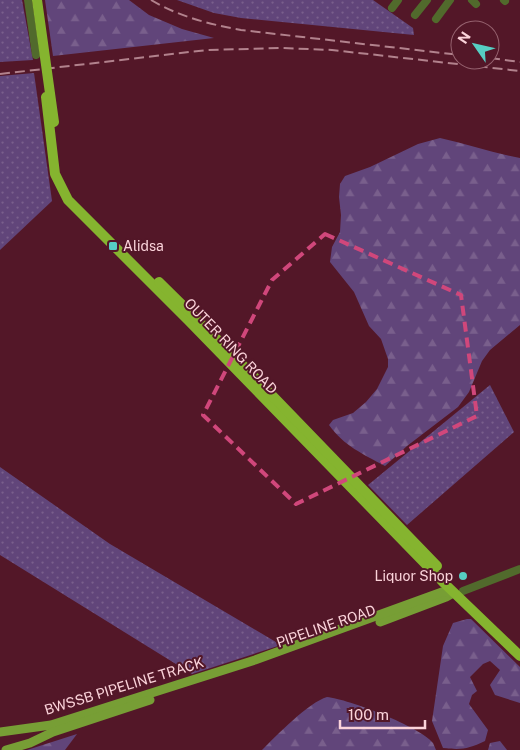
<svg xmlns="http://www.w3.org/2000/svg" width="520" height="750" font-family="'Public Sans',sans-serif">
<style>
.grass{fill:url(#grass-dots)}
.forest{fill:url(#forest-firs)}
.lines{fill:none;stroke-linecap:round;stroke-linejoin:round}
.minor{stroke:#516a2c;stroke-width:8}
.major{stroke:#779e35;stroke-width:9}
.highway{stroke:#85b42f;stroke-width:10}
.rail{stroke:#b2828d;stroke-width:2;stroke-dasharray:10 5;stroke-linecap:butt}
.highway-bridge{stroke:#85b42f;stroke-width:10}
.marked{fill:none;stroke:#d0477b;stroke-width:4;stroke-dasharray:10 6;stroke-linejoin:round}
.poi-dot{fill:#56cec3;stroke:#531728;stroke-width:2}
.labels{text-anchor:middle;stroke-width:4;stroke-linejoin:round;paint-order:stroke}
.poi-label{font-size:14px;fill:#fbd3da;stroke:#531728;text-anchor:start}
.street-label{font-size:14px;fill:#fbd3da;stroke:#531728}
</style>
<defs>
<pattern id="grass-dots" width="8" height="8" patternUnits="userSpaceOnUse" patternTransform="scale(1.25)"><rect width="8" height="8" fill="#61457a"/><path d="M2 2h.1M6 6h.1" fill="none" stroke="#795f8c" stroke-width="1.8" stroke-linecap="round"/></pattern>
<pattern id="forest-firs" width="22" height="20" patternUnits="userSpaceOnUse" patternTransform="scale(1.25)"><rect width="22" height="20" fill="#61457a"/><path d="M5 1l3.5 6h-7zM16 11l3.5 6h-7z" fill="#795f8c"/></pattern>
</defs>
<rect width="100%" height="100%" fill="#531728"/>
<!-- grass -->
<g class="grass">
<path d="M0 0H22L33 60 0 62Z"/>
<path d="M177 0H373L413 28 414 35 241 18 214 13Z"/>
<path d="M34 73 52 201 0 250V76Z"/>
<path d="M490 385 514 432 407 525 368 485Z"/>
<path d="M0 467 110 544 281 645 192 674 0 555Z"/>
</g>
<!-- forest -->
<g class="forest">
<path d="M45 0H129L149 15 182 29 214 38 53 56Z"/>
<path d="M440 138C467 144 493 153 520 158V325L490 350 482 361 469 392 458 407 407 446 385 466C363 454 344 446 329 425L333 420 353 413 366 402 377 389 388 367V359L381 339 369 326 354 292 330 262 332 247 340 232 341 215 339 197 340 184 345 176 370 167 418 144Z"/>
<path d="M467 619H471L520 667V703L495 695 490 685 500 670 490 661 483 664 470 677 477 691 472 695 469 704 488 730 485 741C468 749 462 750 443 748L432 721 443 646 453 623Z"/>
<path d="M327 697C348 699 421 727 433 743 434 745 435 748 436 750H262C276 736 309 702 327 697Z"/>
<path d="M77 734 65 750H27Z"/>
<path d="M500 741 507 750H488L490 743Z"/>
</g>
<g class="lines">
<!-- minor -->
<g class="minor">
<path d="M28 0 36 55"/>
<path d="M472 0 476 4"/>
<path d="M504 0 505 1"/>
<path d="M392 8 398 0"/>
<path d="M415 15 427 0"/>
<path d="M436 19 450 0"/>
<path d="M463 591 520 569"/>
</g>
<!-- major -->
<g class="major">
<path d="M380 622 446 597 453 593"/>
<path d="M0 732 51 725 255 660 442 592 454 593"/>
<path d="M6 750 30 743 53 732 150 700"/>
</g>
<!-- highway -->
<g class="highway">
<path d="M46 97 55 174 68 200 188 320 445 584 520 656"/>
<path d="M159 282 231 353 437 566"/>
</g>
<!-- rail -->
<g class="rail">
<path d="M151 0C180 17 209 24 241 30L460 55"/>
<path d="M490 58 520 62"/>
<path d="M0 74 207 50 281 48 332 50 520 71"/>
</g>
<!-- highway-bridge -->
<path class="highway-bridge" d="M37 0 54 122"/>
</g>
<!-- marked area -->
<path class="marked" d="M325 234 461 295 477 416 296 504 203 415 272 280Z"/>
<!-- markers -->
<g class="poi-dot">
<rect x="108" y="241" width="10" height="10" rx="2.5"/>
<circle cx="463" cy="576" r="5"/>
</g>
<g class="labels">
<!-- poi labels -->
<g class="poi-label">
<text x="123" y="251">Alidsa</text>
<text x="453" y="581" text-anchor="end">Liquor Shop</text>
</g>
<!-- street labels -->
<g class="street-label">
<text transform="translate(231 346) rotate(46)" y="5">OUTER RING ROAD</text>
<text transform="translate(326 626) rotate(-19)" y="5">PIPELINE ROAD</text>
<text transform="translate(124 686) rotate(-17)" y="5">BWSSB PIPELINE TRACK</text>
</g>
</g>
<!-- north arrow -->
<g transform="translate(475 45) rotate(304)"><circle r="24" fill="#531728" stroke="#96626f"/>
<path d="M0-4L9 19L0 12L-9 19Z" fill="#56cec3"/>
<text y="-8" font-size="14" font-weight="bold" text-anchor="middle" fill="#fbd3da">N</text>
</g>
<!-- scale -->
<path d="M340 720v8h85v-8" fill="none" stroke="#fbd3da" stroke-width="2.5"/>
<text x="348" y="720" font-size="15" fill="#fbd3da" stroke="#531728" stroke-width="4" paint-order="stroke">100 m</text>
</svg>
